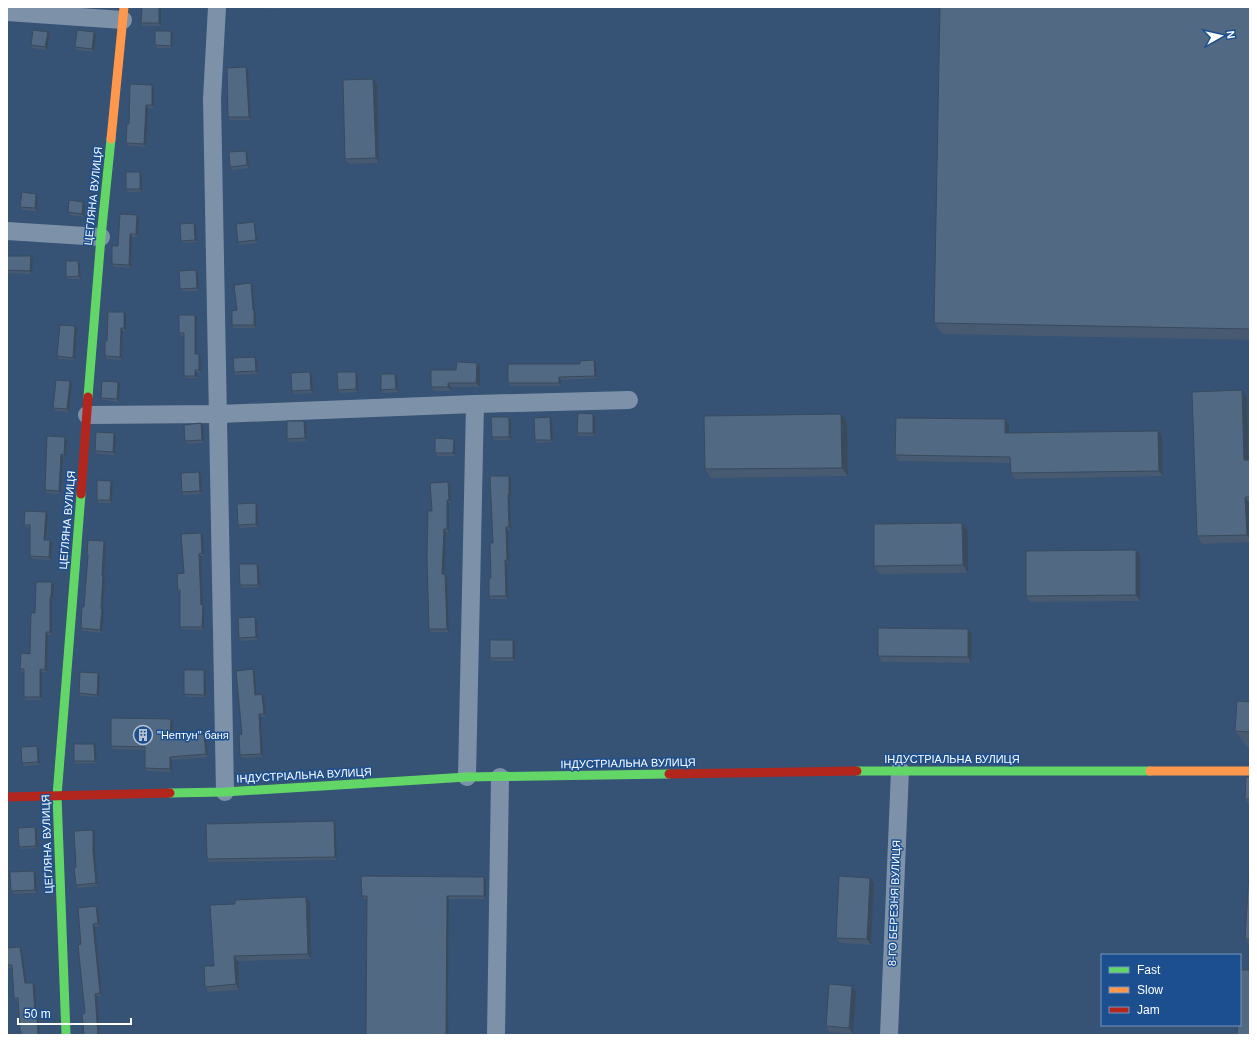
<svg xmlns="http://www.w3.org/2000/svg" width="1257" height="1042" font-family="Helvetica,sans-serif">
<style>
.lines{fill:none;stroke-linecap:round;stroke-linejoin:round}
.street{stroke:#7d92a8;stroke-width:18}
.fast{stroke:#63d668;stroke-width:9}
.slow{stroke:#ff974d;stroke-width:9}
.jam{stroke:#b3261e;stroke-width:9}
.wall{fill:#475a72}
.shaded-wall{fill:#394a5c}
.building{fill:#526984;stroke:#394a5c}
.labels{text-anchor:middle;stroke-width:3;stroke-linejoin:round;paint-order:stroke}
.street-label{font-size:11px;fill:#fff;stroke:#1b4f8f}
.poi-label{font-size:11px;fill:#fff;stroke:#1b4f8f;text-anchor:start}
</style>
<rect width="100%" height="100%" fill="#365274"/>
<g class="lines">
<!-- street -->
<g class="street">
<path d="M217 7 212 99 225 792"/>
<path d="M7 12 123 20"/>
<path d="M7 231 101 237"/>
<path d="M87 415 219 414 475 404 629 400"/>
<path d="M467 777 475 404"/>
<path d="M496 1035 500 777"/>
<path d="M889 1035 900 770"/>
</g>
<!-- fast -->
<g class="fast">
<path d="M88 397 101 237 111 139"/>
<path d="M857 771H1150"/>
<path d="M170 793 225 792 467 777 669 774"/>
<path d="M66 1035 57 796 81 494"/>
</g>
<!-- slow -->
<g class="slow">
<path d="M111 139 124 7"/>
<path d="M1150 771H1250"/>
</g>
<!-- jam -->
<g class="jam">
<path d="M81 494 88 397"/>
<path d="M669 774 857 771"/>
<path d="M7 797 170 793"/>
</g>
</g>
<!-- wall -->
<g class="wall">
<path d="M142 7H161V26H143L141 23Z"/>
<path d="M257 7H278V9L258 8Z"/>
<path d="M1250 7V340L942 334 934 323Z"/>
<path d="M48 32 50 34 47 50 33 48 31 45Z"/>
<path d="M94 32 96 35 94 52 77 50 75 47Z"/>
<path d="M173 34 172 48H157L155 45Z"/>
<path d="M246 67 248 70 251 120H230L228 117Z"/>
<path d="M377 84 379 163 349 164 345 159Z"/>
<path d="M154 88V108H148L146 147 128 146 126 143 129 124Z"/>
<path d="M248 154 249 168 232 170 230 167Z"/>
<path d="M140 172 142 175V192H128L126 189Z"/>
<path d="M38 197 37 211 22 210 20 207Z"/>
<path d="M85 205 84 217 70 215 68 212Z"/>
<path d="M139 218 138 237H132L131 268 114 267 112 264Z"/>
<path d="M194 223 196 226 197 242 183 243 181 241Z"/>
<path d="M255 225 258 243 240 245 238 242Z"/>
<path d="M7 256 33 258 32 274 7 273Z"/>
<path d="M80 264 81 279H68L66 277Z"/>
<path d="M196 270 198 273 199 291H182L180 289Z"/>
<path d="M253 286 255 311 256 313V328H234L232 325 237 310Z"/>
<path d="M124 312 126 315V331H123L122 360 107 359 105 356 107 341Z"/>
<path d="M197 318V354H199L201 356V373H197V378H186L184 376V336H181L179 333Z"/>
<path d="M75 326 77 329 75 360 59 359 57 356Z"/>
<path d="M255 357 257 360 258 374 236 375 234 372Z"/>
<path d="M477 363 480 367V387H451V391H434L431 387 456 370Z"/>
<path d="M596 363 597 378 561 380V386H510L508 383 580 364Z"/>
<path d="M356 372 358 375V392L340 393 338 390Z"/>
<path d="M395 374 397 376 398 392 383 393 381 390Z"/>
<path d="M312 375 313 393 294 394 292 391Z"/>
<path d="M70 381 72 384 69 412 55 411 53 408Z"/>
<path d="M120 385 119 402 103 400 101 398Z"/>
<path d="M1242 390 1247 398 1249 460H1250V542L1202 544 1197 536Z"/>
<path d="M841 414 847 423 848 476 711 478 705 469Z"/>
<path d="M509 417 511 420V440H494L492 437Z"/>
<path d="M595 417V436H579L577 433Z"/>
<path d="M1005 419 1009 425V433L1162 436 1163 476 1015 479 1011 473 1010 463 899 461 895 455Z"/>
<path d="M552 420 553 442 537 443 535 440Z"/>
<path d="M306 424 307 441 289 442 287 439Z"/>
<path d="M203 426 204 443 187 444 185 441Z"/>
<path d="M116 436 115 455 97 454 95 451Z"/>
<path d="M65 437 67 440 66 457H63L61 494 47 493 45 490Z"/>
<path d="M455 441V456H437L435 453Z"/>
<path d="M199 472 201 475 202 494 184 495 182 492Z"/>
<path d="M509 476 511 479V498H510L511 530H508L509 563H507L508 599H491L489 596 491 578 493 543Z"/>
<path d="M111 481 113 483 112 503H99L97 500Z"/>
<path d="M448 482 450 485 451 503H449V532H446L444 574 447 576 449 632H431L429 629 432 511Z"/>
<path d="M256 503 258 506V527L240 528 238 525Z"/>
<path d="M46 512 48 515 47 540 52 543 51 560 32 559 30 556V528L26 527 24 525Z"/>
<path d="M962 523 968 531V573L880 574 874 566Z"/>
<path d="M203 536 204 556H201L203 606 204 608V630L182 629 180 627V593L178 591 184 573Z"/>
<path d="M104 541 106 544 104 578 105 579 103 610 104 612 102 633 83 631 81 628 84 607 88 557 87 555Z"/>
<path d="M1136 550 1140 555V601L1030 602 1026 596Z"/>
<path d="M259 566 260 587 242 588 240 585Z"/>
<path d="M54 585 53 600H52V635H48L47 672H42V700H26L24 697V672H22L20 669 30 654 35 613Z"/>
<path d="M257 620 258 640 241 641 239 638Z"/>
<path d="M972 635 971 663 882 662 878 656Z"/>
<path d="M515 643V661H492L490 658Z"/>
<path d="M204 670 206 673V697H186L184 694Z"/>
<path d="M255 672 257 695 264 697 266 716 261 717 263 757 242 758 240 755 242 734Z"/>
<path d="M98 673 100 676 99 697 81 696 79 693Z"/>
<path d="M1250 702V747H1247L1235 731Z"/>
<path d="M173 722 172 737 204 734 206 737 208 757 172 760V772L146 771 145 768V750L113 749 111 746Z"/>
<path d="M37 746 39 749 40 765 24 766 22 763Z"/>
<path d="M96 746 97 763 76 764 74 761Z"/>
<path d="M1250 777V806L1245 799Z"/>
<path d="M336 824 337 860 209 862 207 859Z"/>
<path d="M35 827 37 830 38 848 21 849 19 847Z"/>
<path d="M95 833V854L98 886 78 888 76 885V867Z"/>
<path d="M1250 857V946L1245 939Z"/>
<path d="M34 871 36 874 37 893 13 894 11 891Z"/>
<path d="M484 877 486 879V899H449L448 1035H366L367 899H364L362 896Z"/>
<path d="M874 883 871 945 840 943 836 938Z"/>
<path d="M310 902 311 959 238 961 239 990 209 992 205 987 214 966Z"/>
<path d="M96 906 98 909 100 926 95 927 102 996H97L100 1035H84L85 1013 81 944Z"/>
<path d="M20 947 22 950 26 983 35 986 37 1015 39 1018 40 1035H21V1034L20 1031 18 1001H16L14 998 13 968H7V948Z"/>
<path d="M852 986 856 992 853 1034 829 1032 826 1026Z"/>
</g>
<!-- shaded-wall -->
<g class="shaded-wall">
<path d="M159 7H161V26L159 23Z"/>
<path d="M171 31 173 34 172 48 171 46Z"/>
<path d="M48 32 50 34 47 50 45 47Z"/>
<path d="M94 32 96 35 94 52 92 49Z"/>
<path d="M246 67 248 70 251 120 249 117Z"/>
<path d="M373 79 377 84 379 163 376 158Z"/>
<path d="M152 85 154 88V108L152 105Z"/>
<path d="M146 105 148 108 146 147 144 144Z"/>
<path d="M246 151 248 154 249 168 247 165Z"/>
<path d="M140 172 142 175V192L140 189Z"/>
<path d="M36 194 38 197 37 211 35 208Z"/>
<path d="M83 202 85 205 84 217 82 214Z"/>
<path d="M137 215 139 218 138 237 136 234Z"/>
<path d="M254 222 255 225 258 243 256 240Z"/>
<path d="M194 223 196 226 197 242 195 240Z"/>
<path d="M130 234 132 237 131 268 129 265Z"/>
<path d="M31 256 33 258 32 274 30 271Z"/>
<path d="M78 261 80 264 81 279 79 276Z"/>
<path d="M196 270 198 273 199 291 197 288Z"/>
<path d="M251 283 253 286 255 311 256 313V328L254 325Z"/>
<path d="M124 312 126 315V331L124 328Z"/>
<path d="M195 315 197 318V357L195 354Z"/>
<path d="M75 326 77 329 75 360 73 358Z"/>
<path d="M121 328 123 331 122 360 120 357Z"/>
<path d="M199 354 201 356V373L199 370Z"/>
<path d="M255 357 257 360 258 374 256 371Z"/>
<path d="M594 360 596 363 597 378 595 376Z"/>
<path d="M477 363 480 367V387L476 383Z"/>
<path d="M195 370 197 373V378L195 376Z"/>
<path d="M310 372 312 375 313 393 311 390Z"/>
<path d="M356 372 358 375V392L356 389Z"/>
<path d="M395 374 397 376 398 392 396 389Z"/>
<path d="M559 377 561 380V386L559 383Z"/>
<path d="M70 381 72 384 69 412 67 409Z"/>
<path d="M118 382 120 385 119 402 117 399Z"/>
<path d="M448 383 451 387V391L448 387Z"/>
<path d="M1242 390 1247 398 1249 467 1244 460Z"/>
<path d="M593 414 595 417V436L593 433Z"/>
<path d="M841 414 847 423 848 476 842 468Z"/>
<path d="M509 417 511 420V440L509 437Z"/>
<path d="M550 417 552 420 553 442 551 440Z"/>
<path d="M1005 419 1009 425V439L1005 433Z"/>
<path d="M304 421 306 424 307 441 305 438Z"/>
<path d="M201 423 203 426 204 443 202 440Z"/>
<path d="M1158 431 1162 436 1163 476 1159 471Z"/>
<path d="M114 433 116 436 115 455 113 452Z"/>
<path d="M65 437 67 440 66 457 64 455Z"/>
<path d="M454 439 455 441V456L453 453Z"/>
<path d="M61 454 63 457 61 494 59 491Z"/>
<path d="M199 472 201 475 202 494 200 491Z"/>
<path d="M509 476 511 479V498L509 495Z"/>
<path d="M111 481 113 483 112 503 110 500Z"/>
<path d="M448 482 450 485 451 503 449 500Z"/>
<path d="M508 495 510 498 511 530 509 527Z"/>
<path d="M1245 497 1250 504V539L1247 535Z"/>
<path d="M447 500 449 503V532L447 529Z"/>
<path d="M256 503 258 506V527L256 524Z"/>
<path d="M46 512 48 515 46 542 44 540Z"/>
<path d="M962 523 968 531V573L963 565Z"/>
<path d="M506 527 508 530 509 563 507 560Z"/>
<path d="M444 529 446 532 444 577 442 574Z"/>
<path d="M201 533 203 536 204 556 202 553Z"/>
<path d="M50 540 52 543 51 560 49 557Z"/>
<path d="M104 541 106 544 104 578 105 579 103 610 104 612 102 633 100 630Z"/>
<path d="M1136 550 1140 555V601L1136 595Z"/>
<path d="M199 554 201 556 203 606 204 608V630L202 627Z"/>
<path d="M505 560 507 563 508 599 506 596Z"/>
<path d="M257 564 259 566 260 587 258 585Z"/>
<path d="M445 574 447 576 449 632 447 629Z"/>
<path d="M52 582 54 585 53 600 51 597Z"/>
<path d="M50 597 52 600V635L50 632Z"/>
<path d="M255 617 257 620 258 640 256 637Z"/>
<path d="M968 629 972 635 971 663 968 657Z"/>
<path d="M46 632 48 635 47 672 45 670Z"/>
<path d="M513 640 515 643V661L513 658Z"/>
<path d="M40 669 42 672V700L40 697Z"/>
<path d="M253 669 255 672 257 698 255 695Z"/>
<path d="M204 670 206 673V697L204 695Z"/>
<path d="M98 673 100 676 99 697 97 695Z"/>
<path d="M262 694 264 697 266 716 264 714Z"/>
<path d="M259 714 261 717 263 757 261 754Z"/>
<path d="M171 719 173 722 172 740 170 737Z"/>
<path d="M204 734 206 737 208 757 206 754Z"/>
<path d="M94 744 96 746 97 763 95 761Z"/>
<path d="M37 746 39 749 40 765 38 762Z"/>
<path d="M170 757 172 760V772L170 769Z"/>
<path d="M334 821 336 824 337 860 335 857Z"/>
<path d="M35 827 37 830 38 848 36 846Z"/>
<path d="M93 830 95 833V854L98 886 96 883 93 851Z"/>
<path d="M34 871 36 874 37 893 35 890Z"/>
<path d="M484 877 486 879V899L484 896Z"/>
<path d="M870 878 874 883 871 945 867 939Z"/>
<path d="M447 896 449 899 448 1035H446Z"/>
<path d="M306 897 310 902 311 959 308 954Z"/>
<path d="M96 906 98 909 100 926 98 923Z"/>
<path d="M93 924 95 927 102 996 100 993Z"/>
<path d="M20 947 22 950 27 986 25 983Z"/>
<path d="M234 956 238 961 239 990 236 984Z"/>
<path d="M33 983 35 986 37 1016V1015L39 1018 40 1035H38L35 1015Z"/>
<path d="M852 986 856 992 853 1034 849 1028Z"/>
<path d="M95 994 97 996 100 1035H98Z"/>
</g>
<!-- building -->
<g class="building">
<path d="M142 7H159V23H141Z"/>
<path d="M940 7H1250V329L934 323Z"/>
<path d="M33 30 48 32 45 47 31 45Z"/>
<path d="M77 30 94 32 92 49 75 47Z"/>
<path d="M155 31H171V46L155 45Z"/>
<path d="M246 67 249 117H228L227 68Z"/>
<path d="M373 79 376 158 345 159 343 80Z"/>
<path d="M130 84 152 85V105H146L144 144 126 143 127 124H129Z"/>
<path d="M246 151 247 165 230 167 229 152Z"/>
<rect x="126" y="172" width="14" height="17"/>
<path d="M22 192 36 194 35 208 20 207Z"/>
<path d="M69 200 83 202 82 214 68 212Z"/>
<path d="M120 214 137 215 136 234H130L129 265 112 264V246H118Z"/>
<path d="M254 222 256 240 238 242 236 224Z"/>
<path d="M194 223 195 240 181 241 180 224Z"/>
<path d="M7 256H31L30 271 7 270Z"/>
<path d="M66 261H78L79 276 66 277Z"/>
<path d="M196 270 197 288 180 289 179 271Z"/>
<path d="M251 283 253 310H254V325H232V311L237 310 234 285Z"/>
<path d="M108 312H124V328H121L120 357 105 356V341H107Z"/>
<path d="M179 315H195V354H199V370H195V376H184V333H179Z"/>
<path d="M60 325 75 326 73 358 57 356Z"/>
<path d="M255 357 256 371 234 372 233 358Z"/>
<path d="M594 360 595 376 559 377V383H508V364H580V361Z"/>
<path d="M457 362 477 363 476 383H448V387H431V370H456Z"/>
<path d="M310 372 311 390 292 391 291 373Z"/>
<path d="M337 372H356V389L338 390Z"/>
<path d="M381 374H395L396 389 381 390Z"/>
<path d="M56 380 70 381 67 409 53 408Z"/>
<path d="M102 381 118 382 117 399 101 398Z"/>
<path d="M1242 390 1244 460H1250V497H1245L1247 535 1197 536 1192 392Z"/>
<path d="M578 413 593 414V433H577Z"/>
<path d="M841 414 842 468 705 469 704 416Z"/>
<path d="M491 417H509V437H492Z"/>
<path d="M550 417 551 440H535L534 418Z"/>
<path d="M896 418 1005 419V433L1158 431 1159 471 1011 473 1010 457 895 455Z"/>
<path d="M287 421H304L305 438 287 439Z"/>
<path d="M201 423 202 440 185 441 184 425Z"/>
<path d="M96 432 114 433 113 452 95 451Z"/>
<path d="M47 436 65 437 64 455 61 454 59 491 45 490Z"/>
<path d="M435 438 454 439 453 453H435Z"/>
<path d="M199 472 200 491 182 492 181 473Z"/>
<path d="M490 476H509V495H508L509 527H506L507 560H505L506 596H489V578H491L490 543H493Z"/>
<path d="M97 480 111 481 110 500H97Z"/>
<path d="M448 482 449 500H447V529H444L442 574H445L447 629H429L427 558 428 511H432L430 483Z"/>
<path d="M256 503V524L238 525 237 504Z"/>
<path d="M25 511 46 512 44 540H50L49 557 30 556V525H24Z"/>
<path d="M962 523 963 565 874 566V524Z"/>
<path d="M201 533 202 553 199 554 201 605H203L202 627H180V590L178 591 177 574 184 573 181 534Z"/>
<path d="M88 540 104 541 102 576H103L101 609H102L100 630 81 628 82 607H84L88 555H87Z"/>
<path d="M1136 550V595L1026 596V551Z"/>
<path d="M239 564H257L258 585H240Z"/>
<path d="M36 582H52L51 597H50V632H46L45 670 40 669V697H24V669H20L21 653 30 654 31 613H35Z"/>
<path d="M255 617 256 637 239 638 238 618Z"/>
<path d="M878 628 968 629V657L878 656Z"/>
<rect x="490" y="640" width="23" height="18"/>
<path d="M253 669 255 695 262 694 264 714H259L261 754 240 755 239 735 242 734 236 671Z"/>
<path d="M184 670H204V695L184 694Z"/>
<path d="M80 672 98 673 97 695 79 693Z"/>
<path d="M1237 701 1250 702V732L1235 731Z"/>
<path d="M111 718 171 719 170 737 204 734 206 754 170 757V769L145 768V747L111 746Z"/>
<path d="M74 744H94L95 761H74Z"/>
<path d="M37 746 38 762 22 763 21 747Z"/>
<path d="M1246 777H1250V799H1245Z"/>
<path d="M334 821 335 857 207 859 206 824Z"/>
<path d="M35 827 36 846 19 847 18 828Z"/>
<path d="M93 830V851L96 883 76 885 74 868 76 867 74 831Z"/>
<path d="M1250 857V939H1245Z"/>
<path d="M34 871 35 890 11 891 10 872Z"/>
<path d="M361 876 484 877V896H447L446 1035H366L367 896H362Z"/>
<path d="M839 876 870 878 867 939 836 938Z"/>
<path d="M306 897 308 954 234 956 236 984 205 987 204 966H214L210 905 235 904V900Z"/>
<path d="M96 906 98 923 93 924 100 993 95 994 98 1035H84L82 1014 85 1013 78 945 81 944 78 908Z"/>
<path d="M20 947 25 983H33L35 1015H37L38 1035H21V1031H20L18 998H14L12 965H7V948Z"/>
<path d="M1241 970H1250V1035H1237L1238 1025H1240V982Z"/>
<path d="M829 984 852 986 849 1028 826 1026Z"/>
</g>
<!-- icons -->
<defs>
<g id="building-ring" transform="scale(1)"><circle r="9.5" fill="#1b4f8f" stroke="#b9c2ce" stroke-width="1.5"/><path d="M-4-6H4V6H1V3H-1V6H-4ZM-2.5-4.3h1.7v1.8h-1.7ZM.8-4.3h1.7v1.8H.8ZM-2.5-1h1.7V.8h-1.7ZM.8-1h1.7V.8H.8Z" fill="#b9c2ce"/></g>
</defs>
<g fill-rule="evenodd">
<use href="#building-ring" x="143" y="735"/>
</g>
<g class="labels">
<!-- street labels -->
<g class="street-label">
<text transform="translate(93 196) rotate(-84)" y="4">ЦЕГЛЯНА ВУЛИЦЯ</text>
<text transform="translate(67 520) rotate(-85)" y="4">ЦЕГЛЯНА ВУЛИЦЯ</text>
<text x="952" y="763">ІНДУСТРІАЛЬНА ВУЛИЦЯ</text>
<text transform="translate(628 763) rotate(-1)" y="4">ІНДУСТРІАЛЬНА ВУЛИЦЯ</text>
<text transform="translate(304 775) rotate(-3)" y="4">ІНДУСТРІАЛЬНА ВУЛИЦЯ</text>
<text transform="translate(47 844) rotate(-92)" y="4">ЦЕГЛЯНА ВУЛИЦЯ</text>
<text transform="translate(894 903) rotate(-88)" y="4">8-ГО БЕРЕЗНЯ ВУЛИЦЯ</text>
</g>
<!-- poi labels -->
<g class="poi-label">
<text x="157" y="739">"Нептун" баня</text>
</g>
</g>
<!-- border -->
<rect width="1257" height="1042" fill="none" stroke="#ffffff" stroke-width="16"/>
<!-- legend -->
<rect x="1101" y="954" width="140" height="72" fill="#1b4f8f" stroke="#7695bc"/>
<rect x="1109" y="967" width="20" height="6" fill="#63d668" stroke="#7695bc"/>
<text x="1137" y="974" font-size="12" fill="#ffffff">Fast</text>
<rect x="1109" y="987" width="20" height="6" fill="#ff974d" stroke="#7695bc"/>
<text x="1137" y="994" font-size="12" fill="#ffffff">Slow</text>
<rect x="1109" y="1007" width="20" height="6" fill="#b3261e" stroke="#7695bc"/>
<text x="1137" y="1014" font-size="12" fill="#ffffff">Jam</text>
<!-- north arrow -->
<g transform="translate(1221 36) rotate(82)" stroke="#1b4f8f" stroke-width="3" paint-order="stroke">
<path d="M0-3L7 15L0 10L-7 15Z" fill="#ffffff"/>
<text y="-6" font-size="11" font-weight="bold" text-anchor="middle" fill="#ffffff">N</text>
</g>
<!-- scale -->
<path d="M18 1018v6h113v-6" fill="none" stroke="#ffffff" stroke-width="2"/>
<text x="24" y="1018" font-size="12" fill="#ffffff" stroke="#1b4f8f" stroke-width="3" paint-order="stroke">50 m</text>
</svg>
